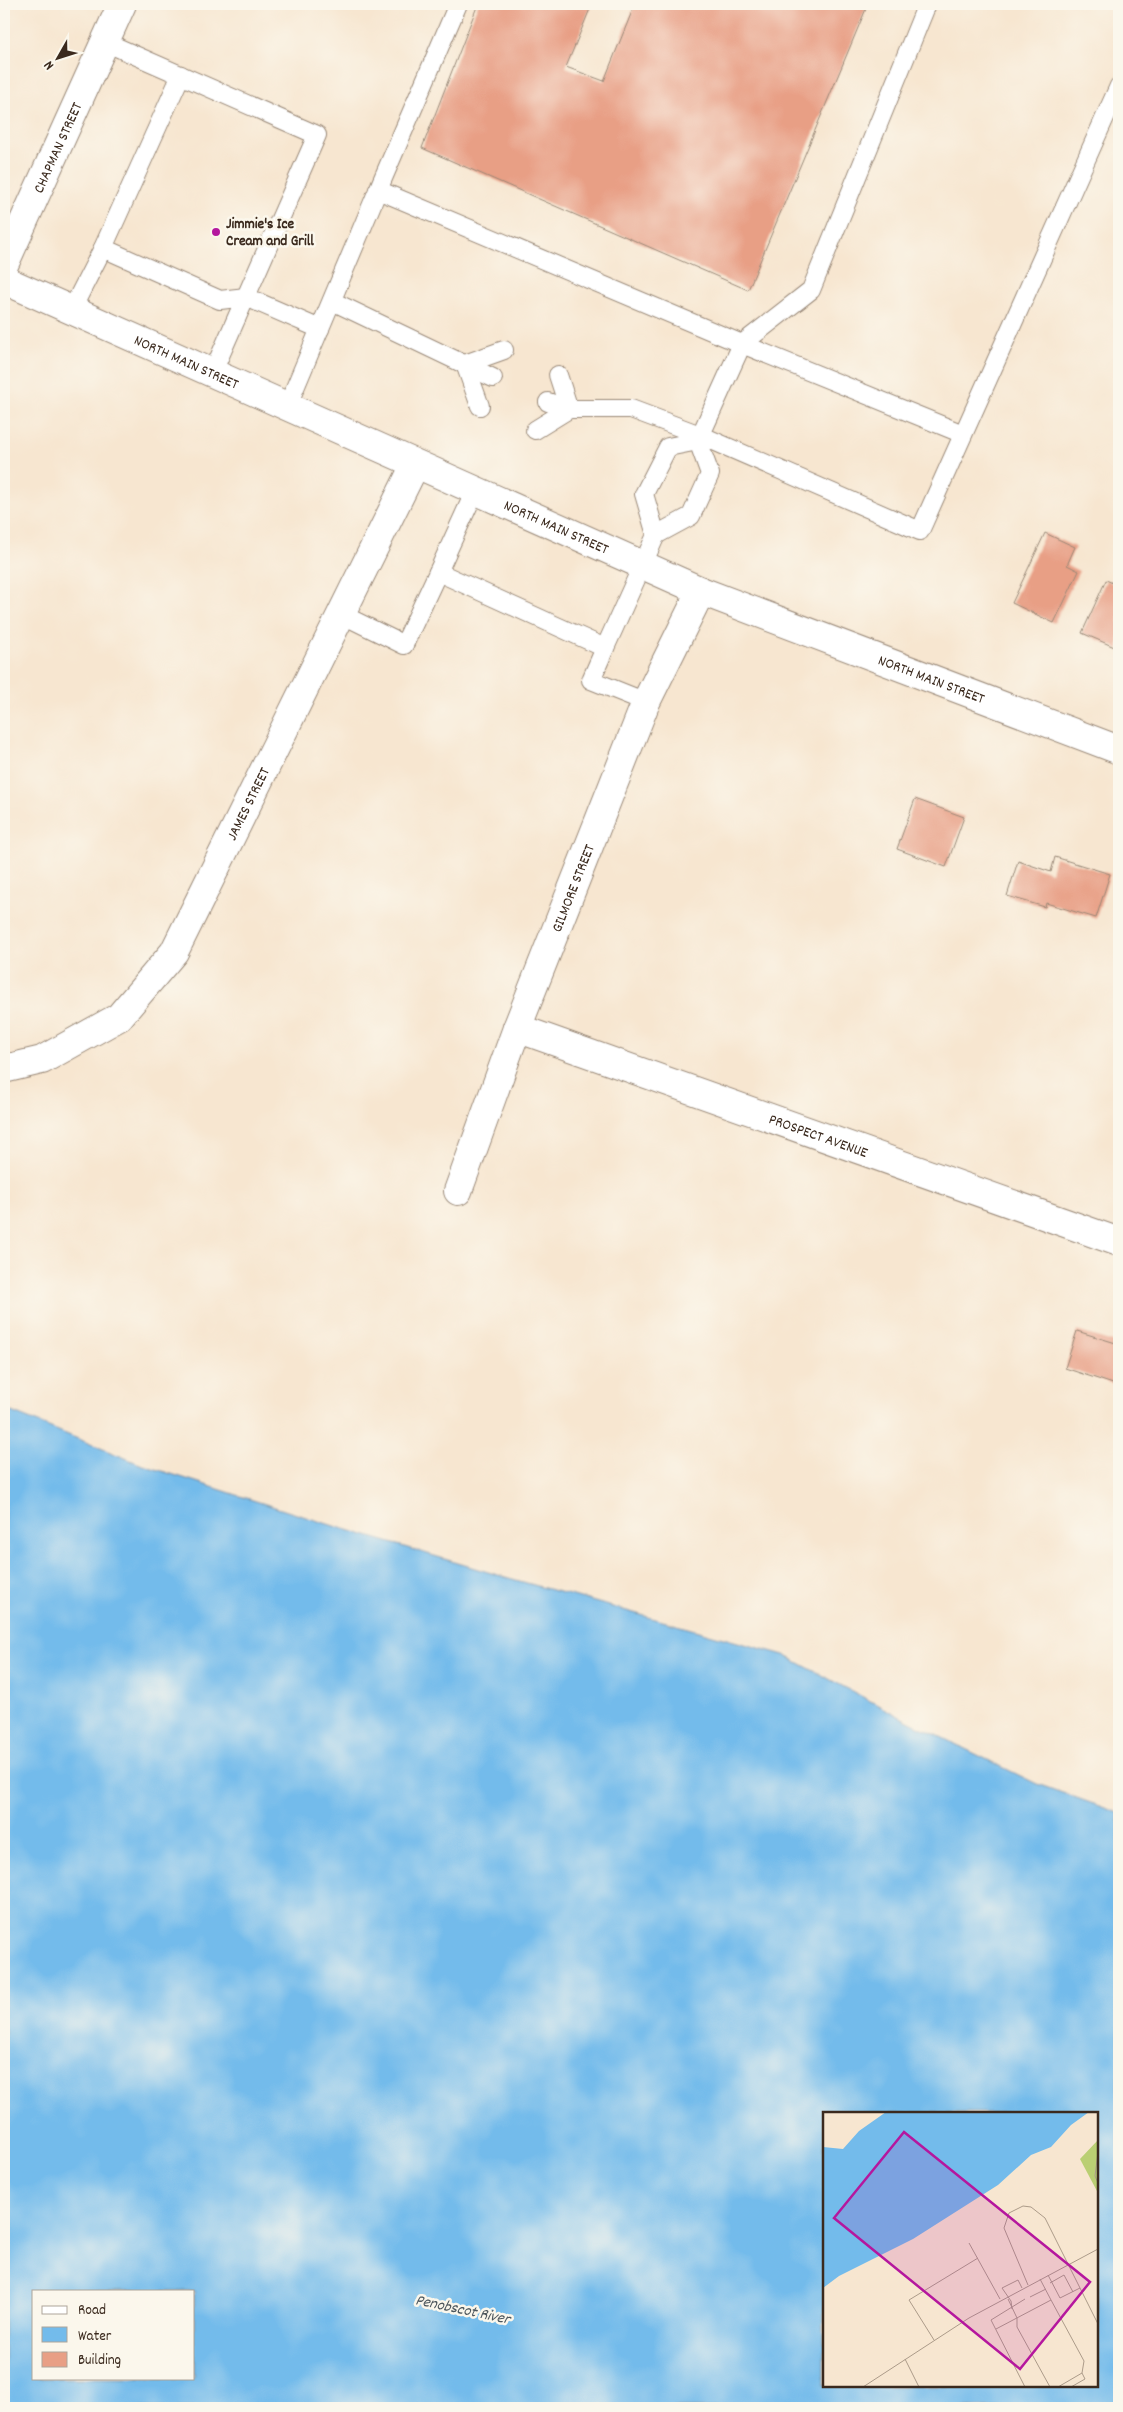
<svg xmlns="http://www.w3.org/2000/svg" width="1123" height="2412" font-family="Dekko,sans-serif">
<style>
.water{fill:#73bbeb;stroke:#577284;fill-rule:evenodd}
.building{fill:#e89f85}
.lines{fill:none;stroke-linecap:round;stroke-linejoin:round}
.service-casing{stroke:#987;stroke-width:20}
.minor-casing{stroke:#987;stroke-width:30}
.primary-casing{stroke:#987;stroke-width:30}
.service{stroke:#fff;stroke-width:18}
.minor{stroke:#fff;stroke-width:28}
.primary{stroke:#fff;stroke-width:28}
.poi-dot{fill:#b5179e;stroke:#fbf7ec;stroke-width:2}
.labels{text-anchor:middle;stroke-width:5;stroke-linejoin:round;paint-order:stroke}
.street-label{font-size:15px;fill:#3b2a1e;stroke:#fbf7ec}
.poi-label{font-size:15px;font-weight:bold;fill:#3b2a1e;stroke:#fbf7ec;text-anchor:start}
.water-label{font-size:16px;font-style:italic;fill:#4c565c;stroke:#fbf7ec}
.inset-road{fill:none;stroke:#ac9b89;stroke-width:1}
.view{fill:#b5179e;fill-opacity:0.15;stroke:#b5179e;stroke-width:2.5}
.inset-edge{fill:none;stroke:#3b2a1e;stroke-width:2.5}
</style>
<rect width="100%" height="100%" fill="#fbf7ec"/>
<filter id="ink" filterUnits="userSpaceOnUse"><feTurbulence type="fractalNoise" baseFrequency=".02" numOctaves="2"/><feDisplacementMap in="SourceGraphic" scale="10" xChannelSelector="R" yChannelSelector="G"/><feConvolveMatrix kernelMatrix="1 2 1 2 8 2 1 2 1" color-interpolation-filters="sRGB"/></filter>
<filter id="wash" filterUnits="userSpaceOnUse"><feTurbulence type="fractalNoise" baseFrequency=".0096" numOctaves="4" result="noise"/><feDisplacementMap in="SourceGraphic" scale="20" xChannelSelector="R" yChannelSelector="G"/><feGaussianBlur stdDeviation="1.12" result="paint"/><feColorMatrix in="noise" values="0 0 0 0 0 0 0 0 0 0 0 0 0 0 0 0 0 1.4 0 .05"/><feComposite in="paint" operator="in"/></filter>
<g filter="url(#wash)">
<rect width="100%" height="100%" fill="#f7e6d0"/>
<!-- water -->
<path class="water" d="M4 1409 140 1464 334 1526 498 1575 784 1655 906 1720 1037 1784 1119 1813V2408H4ZM824 2113H1097V2386H824ZM34 2291H194V2378H34Z"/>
<g id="blocks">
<!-- building -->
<g class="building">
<path d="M478 4H592L566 67 604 81 635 4H868L748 290 422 148Z"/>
<path d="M1045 533 1075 547 1067 565 1079 571 1054 623 1012 603Z"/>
<path d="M1119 575V649L1082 633 1106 580 1115 584Z"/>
<path d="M915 799 964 817 946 867 897 849Z"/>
<path d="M1055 857 1110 874 1096 918 1046 903 1045 907 1007 896 1018 861 1051 872Z"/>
<path d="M1077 1331 1119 1344V1386L1065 1368Z"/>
</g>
</g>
</g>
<g filter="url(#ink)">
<use href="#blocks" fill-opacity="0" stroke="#987" stroke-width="1"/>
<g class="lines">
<!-- service casing -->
<g class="service-casing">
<g id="service">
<path d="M105 42 317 135 212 374"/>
<path d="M181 75 103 248 220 300 246 297 320 329"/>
<path d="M378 190 458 4"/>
<path d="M332 301 493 378"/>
<path d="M71 311 103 248"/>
<path d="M548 402 569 409H631L700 435 920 531 1119 86"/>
<path d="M480 406 465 364 504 350"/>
<path d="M287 407 378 190 742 344 963 434"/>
<path d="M535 430 569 409 558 375"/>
<path d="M475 491 438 572 605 648 656 535 644 494 668 447 698 441"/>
<path d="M656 535 691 516 710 474 698 441 742 344 811 290 927 4"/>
<path d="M341 614 404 645 438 572"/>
<path d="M605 648 591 680 646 702"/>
</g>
</g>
<!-- minor casing -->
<g class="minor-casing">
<g id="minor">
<path id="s1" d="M4 265 122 4"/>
<path id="s2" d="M517 1028 1119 1242"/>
<path id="s3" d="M4 1069 42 1060 119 1017 174 952 415 465"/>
<path id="s4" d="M458 1191 517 1028 646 702 701 591"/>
</g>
</g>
<!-- primary casing -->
<g class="primary-casing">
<g id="primary">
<path id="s5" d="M4 280 701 591 1119 750"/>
</g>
</g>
<!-- service -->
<use href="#service" class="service"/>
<!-- minor -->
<use href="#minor" class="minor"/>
<!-- primary -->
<use href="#primary" class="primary"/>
</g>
</g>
<!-- markers -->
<circle class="poi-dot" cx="216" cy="232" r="5"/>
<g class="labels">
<!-- street labels -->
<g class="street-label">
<text dy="5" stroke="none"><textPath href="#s1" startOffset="129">CHAPMAN STREET</textPath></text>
<text dy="5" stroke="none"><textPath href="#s5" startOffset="200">NORTH MAIN STREET</textPath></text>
<text dy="5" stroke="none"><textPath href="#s5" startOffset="605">NORTH MAIN STREET</textPath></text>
<text dy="5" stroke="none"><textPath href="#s5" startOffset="1010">NORTH MAIN STREET</textPath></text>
<text dy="5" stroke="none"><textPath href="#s3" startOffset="378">JAMES STREET</textPath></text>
<text dy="5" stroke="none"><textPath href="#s4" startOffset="324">GILMORE STREET</textPath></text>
<text dy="5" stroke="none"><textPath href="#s2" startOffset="320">PROSPECT AVENUE</textPath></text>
</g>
<!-- poi labels -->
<g class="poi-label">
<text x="226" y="228">Jimmie's Ice<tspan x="226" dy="17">Cream and Grill</tspan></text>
</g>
<!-- water labels -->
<g class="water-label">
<text transform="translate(463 2308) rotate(12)" y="6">Penobscot River</text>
</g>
</g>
<!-- overview -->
<g transform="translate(823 2112)">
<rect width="275" height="275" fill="#f7e6d0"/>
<path d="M275 28V81L257 47Z" fill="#bacf73"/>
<path d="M63 0H266L248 13 228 35 208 43 175 73 90 127 16 164 0 176V35L20 37 36 19Z" fill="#73bbeb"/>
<path class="inset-road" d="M275 40 272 64 275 71M146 131 177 187M225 163 237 186 257 176M227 171 241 163 250 180M205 173 181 116 186 101 200 94 208 95 222 106 275 212M207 185 223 177M185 187 194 206V215L227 275M202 187 168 208 202 275M228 188 261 249 259 261M189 197 188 189 179 176 195 168 199 176M173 217 228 188 217 167M111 228 86 188 155 146M82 247 96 275M40 275 146 206 275 137M235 275 259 261 262 267 248 275"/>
<path class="view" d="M81 20 267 170 197 257 11 106Z"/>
<rect width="275" height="275" class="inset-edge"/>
</g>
<!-- margin -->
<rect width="1123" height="2412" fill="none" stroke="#fbf7ec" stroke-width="20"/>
<!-- legend -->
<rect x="32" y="2290" width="162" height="90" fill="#fbf7ec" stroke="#aea59a"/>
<rect x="42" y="2306" width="25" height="8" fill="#ffffff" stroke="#aea59a"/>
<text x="78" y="2314" font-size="15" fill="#3b2a1e">Road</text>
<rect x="42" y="2327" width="25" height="15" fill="#73bbeb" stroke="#aea59a"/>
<text x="78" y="2340" font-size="15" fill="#3b2a1e">Water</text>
<rect x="42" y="2352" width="25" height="15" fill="#e89f85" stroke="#aea59a"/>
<text x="78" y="2364" font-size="15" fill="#3b2a1e">Building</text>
<!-- north arrow -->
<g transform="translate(58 58) rotate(231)" stroke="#fbf7ec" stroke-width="4" paint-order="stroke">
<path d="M0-4L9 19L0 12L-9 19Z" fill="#3b2a1e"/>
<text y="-8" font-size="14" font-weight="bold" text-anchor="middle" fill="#3b2a1e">N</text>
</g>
</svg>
